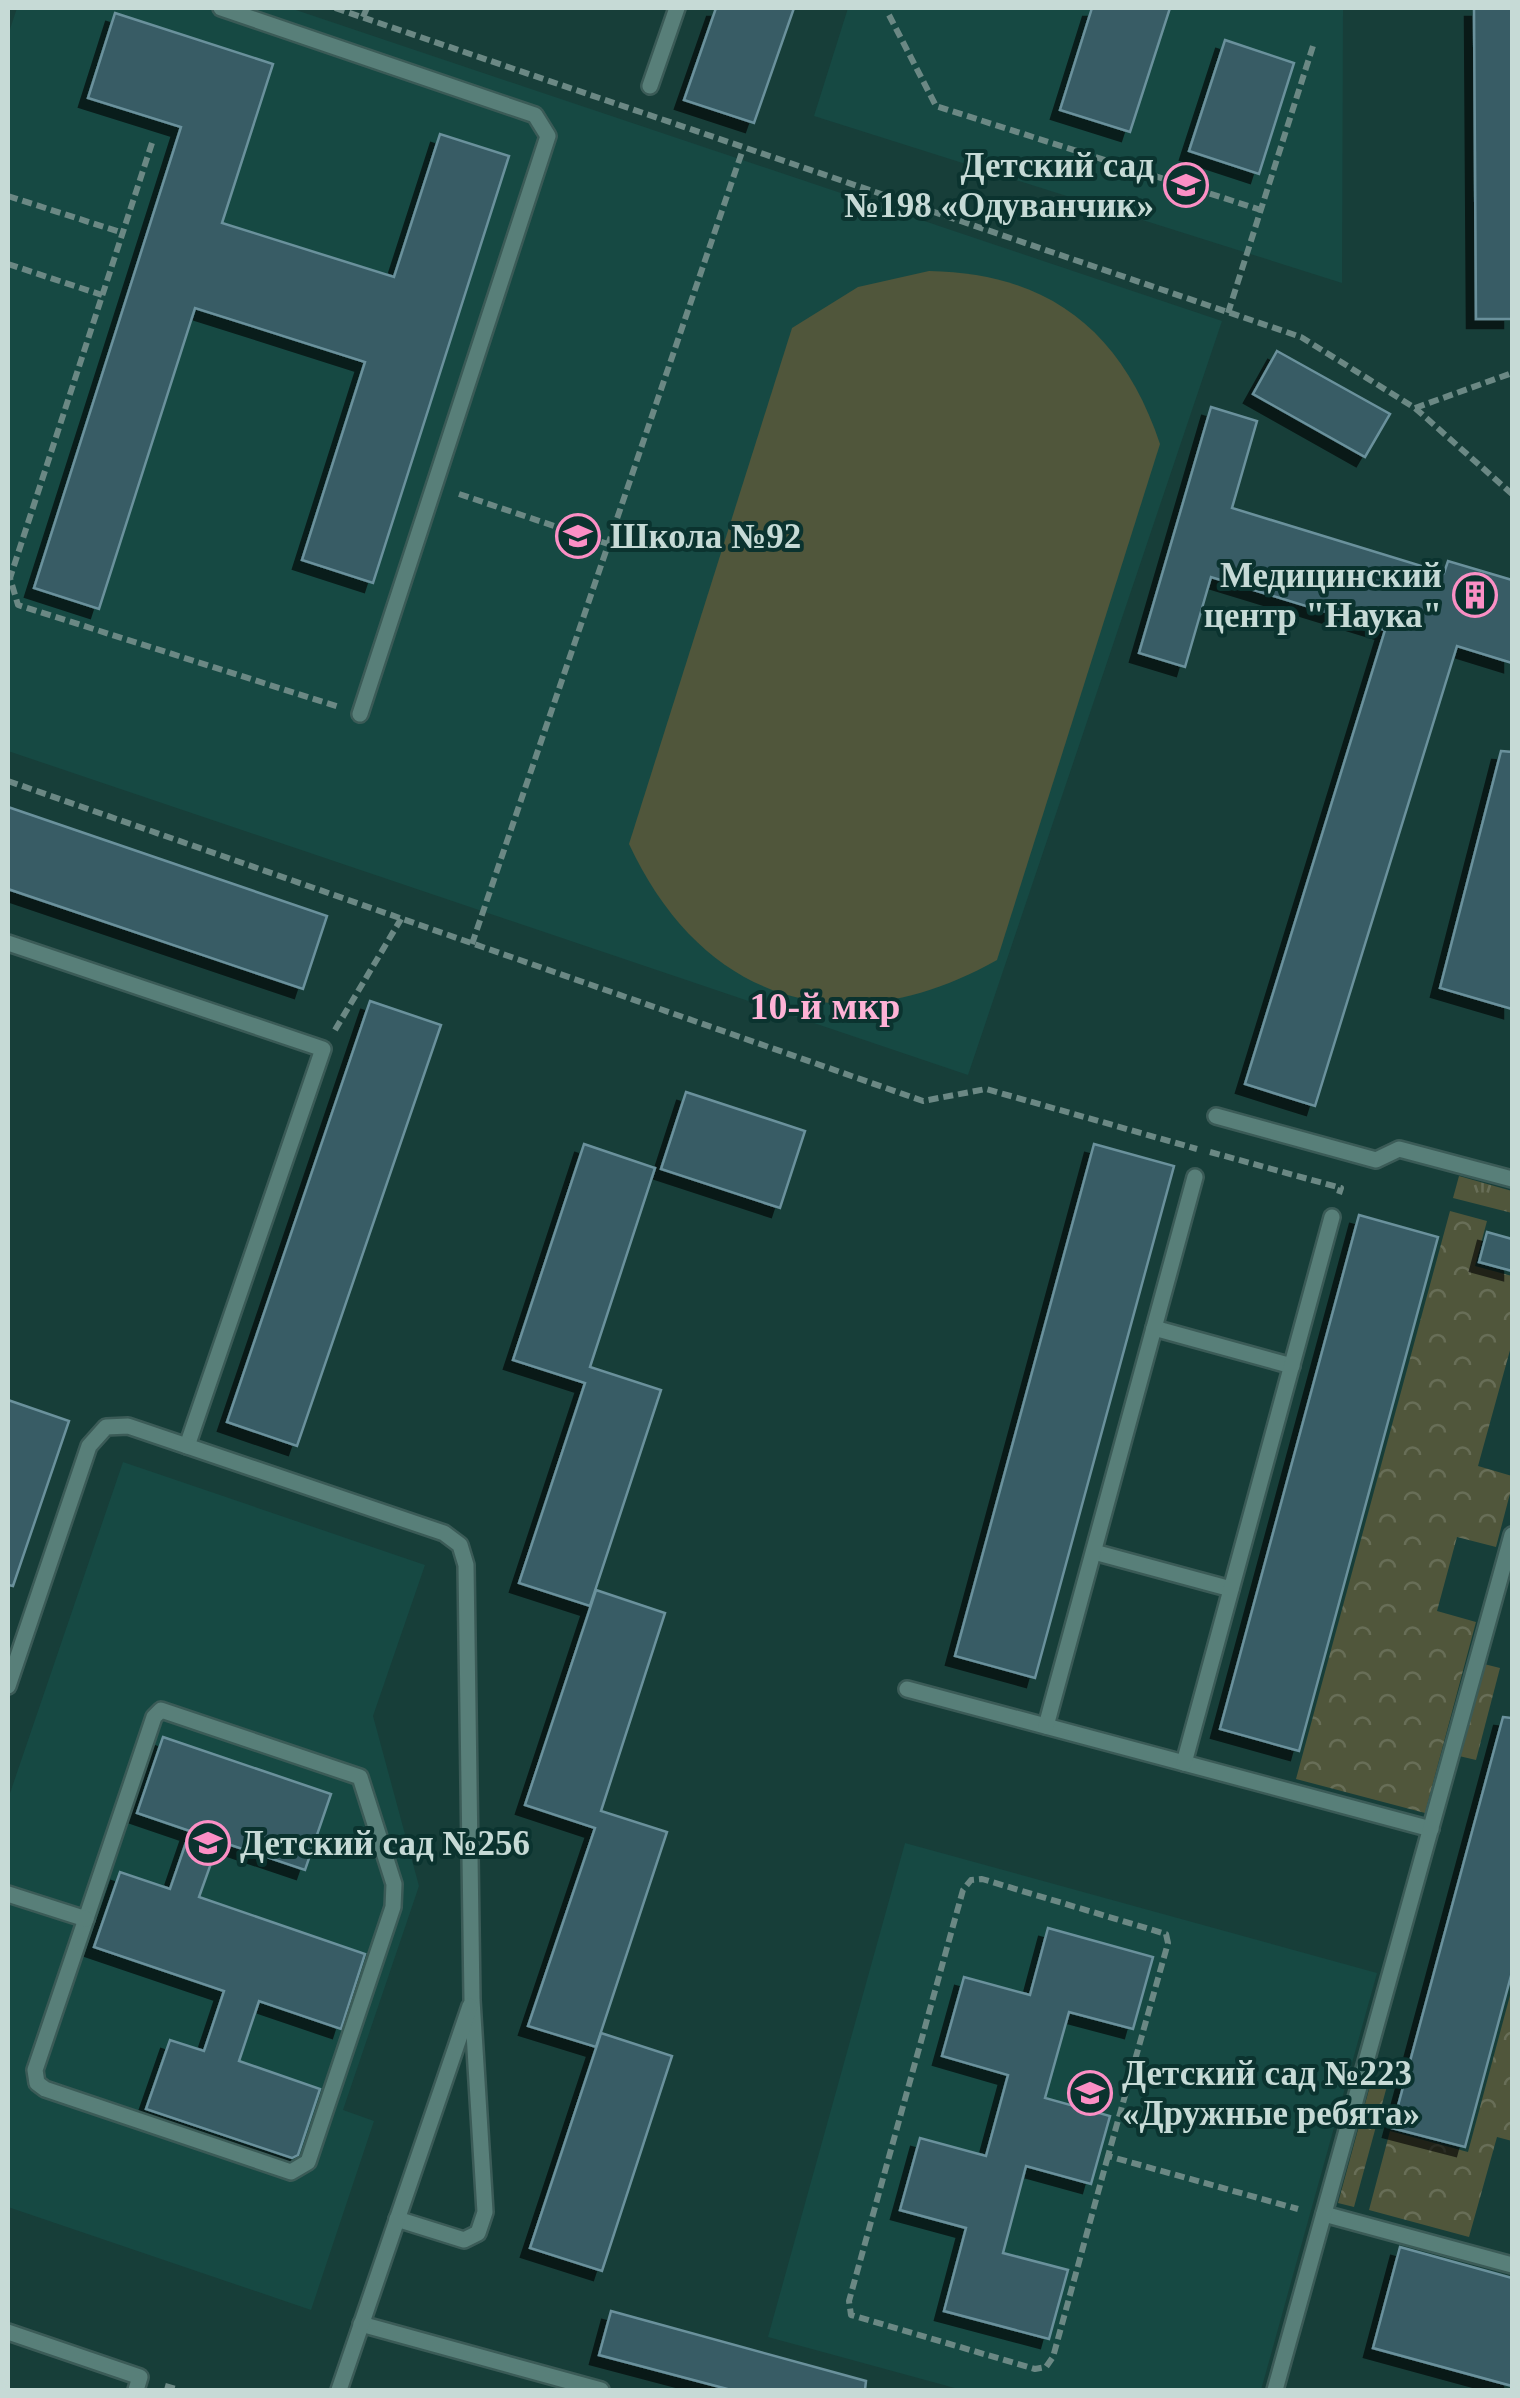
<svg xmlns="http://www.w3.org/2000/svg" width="1520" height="2398" font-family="Georgia,serif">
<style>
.built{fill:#164943}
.grass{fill:url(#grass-tufts)}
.forest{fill:url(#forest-crowns)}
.pitch{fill:#50563b}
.building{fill:#375c65;stroke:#6b919c;stroke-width:2.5;filter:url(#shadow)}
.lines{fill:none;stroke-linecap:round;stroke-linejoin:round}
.lane-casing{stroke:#3b5b57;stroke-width:20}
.path{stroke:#6b8884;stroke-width:6;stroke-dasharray:10 5;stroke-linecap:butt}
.lane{stroke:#587f79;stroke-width:15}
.labels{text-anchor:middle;stroke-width:8;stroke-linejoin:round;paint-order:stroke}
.poi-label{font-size:35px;font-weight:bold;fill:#c6dad6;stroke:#0b332f;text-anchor:start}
.neighbourhood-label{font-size:38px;font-weight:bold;fill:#feb2d6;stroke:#0b332f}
</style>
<defs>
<pattern id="grass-tufts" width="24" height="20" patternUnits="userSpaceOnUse" patternTransform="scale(2.5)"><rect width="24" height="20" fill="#50563b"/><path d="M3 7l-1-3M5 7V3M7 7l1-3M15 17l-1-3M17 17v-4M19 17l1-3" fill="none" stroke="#686e57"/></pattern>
<pattern id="forest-crowns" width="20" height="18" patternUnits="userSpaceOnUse" patternTransform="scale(2.5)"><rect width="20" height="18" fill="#50563b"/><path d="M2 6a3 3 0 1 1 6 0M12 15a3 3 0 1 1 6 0" fill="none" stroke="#686e57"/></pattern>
<filter id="shadow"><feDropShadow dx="-9" dy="9" stdDeviation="0" flood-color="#0009"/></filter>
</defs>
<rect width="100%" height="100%" fill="#173e39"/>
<!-- built -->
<g class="built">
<path d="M17 8H290L1222 321 968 1075 8 751V35Z"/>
<path d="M848 8H1343L1342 283 814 116Z"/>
<path d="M123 1462 425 1565 373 1716 419 1886 343 2110 374 2121 311 2310 8 2207V1799Z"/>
<path d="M905 1843 1377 1973 1261 2390H962L768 2337Z"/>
</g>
<!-- grass -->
<path class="grass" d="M1459 1176 1512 1191V1213L1453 1198Z"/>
<!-- forest -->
<g class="forest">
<path d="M1450 1211 1487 1221 1475 1266 1512 1276V1343L1478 1466 1512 1476V1486L1496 1547 1457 1537 1437 1611 1476 1622 1425 1813 1296 1779Z"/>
<path d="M1484 1664 1500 1668 1476 1760 1459 1756Z"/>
<path d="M1512 1988V2141L1497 2137 1469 2237 1369 2210 1390 2131 1468 2152Z"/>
<path d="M1371 2082 1387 2086 1354 2207 1338 2203Z"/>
</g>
<!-- pitch -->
<path class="pitch" d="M929 271C1049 273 1122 331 1160 444L997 960C845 1046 703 1003 629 844L792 328 858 287Z"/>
<!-- building -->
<g class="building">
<path d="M716 8H794L754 123 684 100Z"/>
<path d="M1092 8H1170L1130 132 1060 110Z"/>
<path d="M1474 8H1512V319H1476Z"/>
<path d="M115 13 273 64 222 223 394 277 440 134 509 156 373 583 302 560 365 362 195 308 99 609 34 588 181 127 88 98Z"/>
<path d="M1225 40 1294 63 1259 174 1189 151Z"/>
<path d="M1277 351 1390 414 1365 457 1253 394Z"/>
<path d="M1211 407 1257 421 1232 508 1444 573 1448 561 1512 580V663L1457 646 1315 1106 1245 1084 1385 630 1211 577 1185 667 1139 653Z"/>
<path d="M1501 751 1512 752V1009L1440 988Z"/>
<path d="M8 807 327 916 303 989 8 889Z"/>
<path d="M370 1001 441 1025 297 1446 227 1422Z"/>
<path d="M686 1092 805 1131 780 1208 661 1169Z"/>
<path d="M584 1144 655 1168 590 1367 661 1390 590 1606 519 1583 585 1383 513 1360Z"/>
<path d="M1094 1144 1174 1166 1035 1678 955 1656Z"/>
<path d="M1359 1215 1438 1237 1299 1751 1220 1729Z"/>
<path d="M1487 1232 1512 1239V1271L1479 1262Z"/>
<path d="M8 1400 69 1421 13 1586 8 1585Z"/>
<path d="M596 1590 665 1613 601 1811 667 1832 596 2047 528 2026 595 1828 525 1805Z"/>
<path d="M1503 1717 1512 1718V1972L1465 2147 1392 2128Z"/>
<path d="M163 1737 331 1794 305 1870 219 1841 199 1897 365 1954 341 2029 259 2001 239 2061 320 2089 298 2155 292 2158 146 2109 170 2040 204 2051 224 1991 94 1947 120 1872 170 1889 190 1831 137 1813Z"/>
<path d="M1048 1928 1153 1957 1133 2029 1069 2012 1045 2098 1110 2116 1091 2184 1026 2166 1003 2253 1068 2270 1049 2339 944 2311 966 2228 900 2210 920 2138 986 2156 1008 2075 942 2056 964 1977 1030 1995Z"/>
<path d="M601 2033 672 2056 602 2271 530 2248Z"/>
<path d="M1400 2247 1512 2278V2386L1373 2348Z"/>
<path d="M611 2311 866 2381 865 2390H731L599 2355Z"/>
</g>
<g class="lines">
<!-- lane casing -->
<g class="lane-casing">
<g id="lane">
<path d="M221 8 535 115 548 136 360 714"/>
<path d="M650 86 677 8"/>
<path d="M8 943 323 1049 187 1446"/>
<path d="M1216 1116 1376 1160 1399 1149 1512 1179"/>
<path d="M1154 1328 1292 1366"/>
<path d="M1094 1552 1231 1589"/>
<path d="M8 1686 89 1446 106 1427 128 1426 444 1533 460 1545 466 1565 472 2000 485 2212 478 2233 464 2240 397 2219"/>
<path d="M907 1689 1431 1829"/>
<path d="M161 1710 360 1777 394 1884 393 1907 308 2162 291 2172 45 2089 37 2083 35 2070 154 1717Z"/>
<path d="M1046 1726 1195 1177"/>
<path d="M1184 1763 1332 1217"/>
<path d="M8 1894 86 1919"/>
<path d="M1324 2214 1512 2265"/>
<path d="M361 2324 601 2390"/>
<path d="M8 2332 140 2377 136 2390"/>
<path d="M339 2390 470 2006"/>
<path d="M1275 2390 1512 1535"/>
</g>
</g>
<!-- path -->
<g class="path">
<path d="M335 8 1301 337 1415 408 1512 494"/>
<path d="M889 15 936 106 1261 210"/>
<path d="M363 17 367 8"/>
<path d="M152 143 10 578 18 605 339 707"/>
<path d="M8 196 123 233"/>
<path d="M8 264 102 295"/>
<path d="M1228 313 1313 46"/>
<path d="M1415 408 1512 373"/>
<path d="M459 494 608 544"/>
<path d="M8 781 923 1101 986 1089 1197 1149"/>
<path d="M472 944 743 149"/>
<path d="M335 1030 401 919"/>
<path d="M1210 1152 1341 1188 1339 1194"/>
<path d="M1108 2156 1053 2357 1046 2367 1035 2369 851 2315 849 2301 963 1890 971 1880 982 1879 1166 1934 1168 1943 1108 2156 1298 2209"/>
<path d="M165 2386 179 2390"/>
</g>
<!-- lane -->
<use href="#lane" class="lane"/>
</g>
<!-- icons -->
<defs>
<g id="school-ring" transform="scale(2.25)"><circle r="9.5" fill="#0b332f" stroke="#fb8fc5" stroke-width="1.5"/><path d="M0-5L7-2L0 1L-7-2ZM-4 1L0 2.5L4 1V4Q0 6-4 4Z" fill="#fb8fc5"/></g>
<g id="building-ring" transform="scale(2.25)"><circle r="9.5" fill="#0b332f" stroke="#fb8fc5" stroke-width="1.5"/><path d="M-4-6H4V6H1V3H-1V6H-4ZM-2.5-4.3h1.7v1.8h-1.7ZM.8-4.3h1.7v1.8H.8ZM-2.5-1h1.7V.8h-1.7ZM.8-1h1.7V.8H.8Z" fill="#fb8fc5"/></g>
</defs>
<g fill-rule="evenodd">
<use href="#school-ring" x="1186" y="185"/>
<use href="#school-ring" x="578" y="536"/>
<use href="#building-ring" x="1475" y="595"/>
<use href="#school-ring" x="208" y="1843"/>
<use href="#school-ring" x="1090" y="2093"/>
</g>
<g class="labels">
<!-- poi labels -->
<g class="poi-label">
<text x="1154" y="177" text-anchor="end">Детский сад<tspan x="1154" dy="40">№198 «Одуванчик»</tspan></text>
<text x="610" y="548">Школа №92</text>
<text x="1442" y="587" text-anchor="end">Медицинский<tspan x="1442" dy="40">центр "Наука"</tspan></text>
<text x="240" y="1855">Детский сад №256</text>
<text x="1122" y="2085">Детский сад №223<tspan x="1122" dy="40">«Дружные ребята»</tspan></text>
</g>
<!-- neighbourhood labels -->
<g class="neighbourhood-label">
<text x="825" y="1019">10-й мкр</text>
</g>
</g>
<!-- border -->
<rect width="1520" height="2398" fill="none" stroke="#c6dad6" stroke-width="20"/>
</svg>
